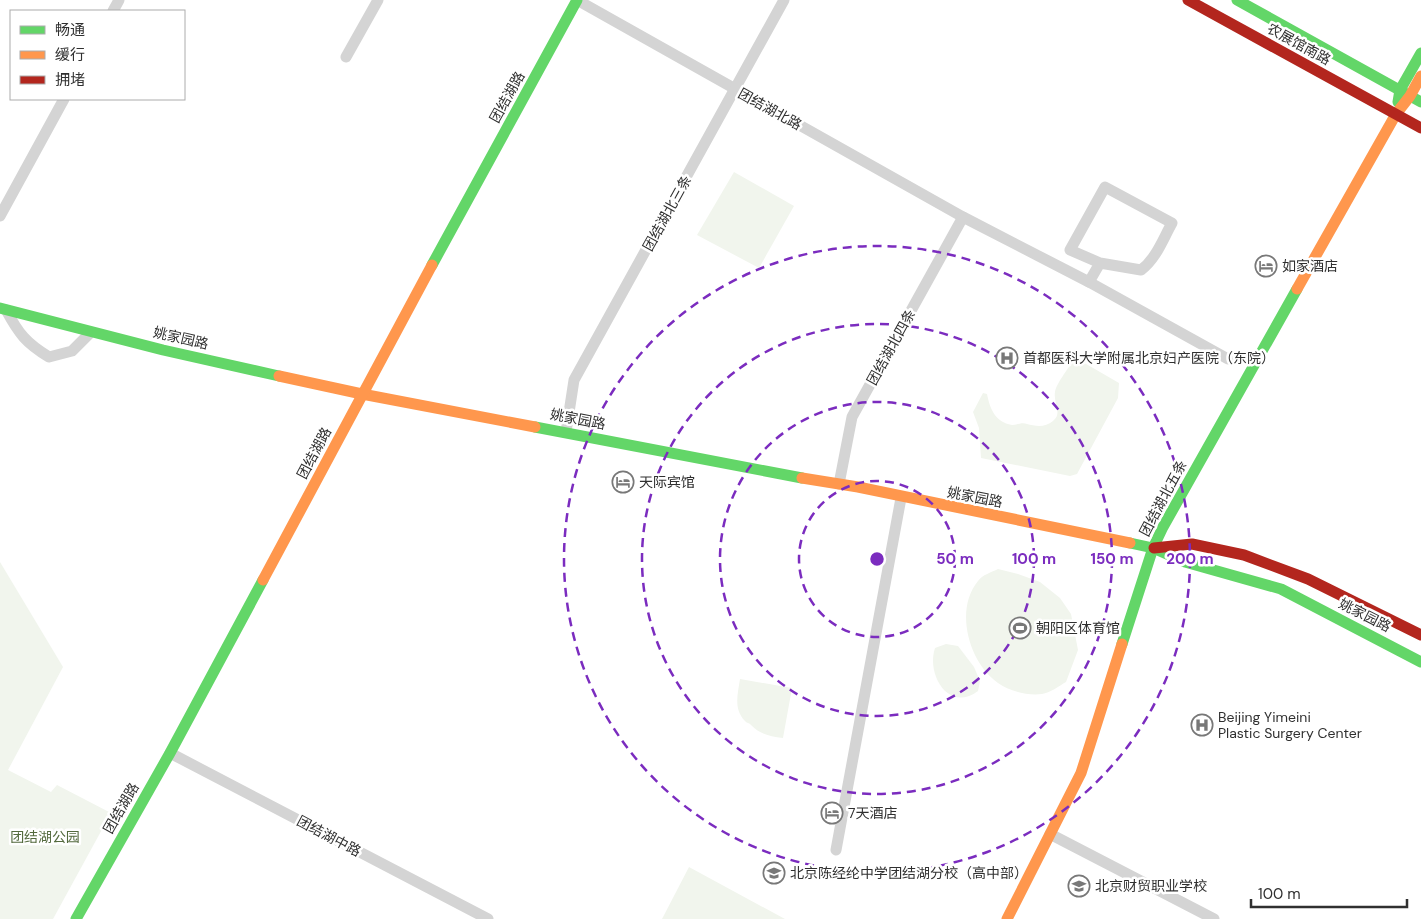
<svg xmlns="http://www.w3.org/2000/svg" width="1421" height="919" font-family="'DM Sans','Noto Sans SC',sans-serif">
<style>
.green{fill:#f1f5ed}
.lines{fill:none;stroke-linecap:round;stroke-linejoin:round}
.street{stroke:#d4d4d4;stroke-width:11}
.fast{stroke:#63d668;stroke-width:11}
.slow{stroke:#ff974d;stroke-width:11}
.jam{stroke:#b3261e;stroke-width:11}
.ring{fill:none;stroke:#7b2cbf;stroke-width:2.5;stroke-dasharray:9 6}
.labels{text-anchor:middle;stroke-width:5;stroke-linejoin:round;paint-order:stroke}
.street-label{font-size:14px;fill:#303030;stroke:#fff}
.poi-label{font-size:14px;fill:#303030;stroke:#fff;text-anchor:start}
.park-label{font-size:14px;fill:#546a3e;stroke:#fff}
.centre{fill:#7b2cbf;stroke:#fff;stroke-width:2.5}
.ring-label{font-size:15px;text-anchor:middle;font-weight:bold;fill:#7b2cbf;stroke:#fff;stroke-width:5;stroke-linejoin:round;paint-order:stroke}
</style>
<rect width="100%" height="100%" fill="#fff"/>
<!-- green -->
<g class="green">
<path d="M734 172 794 206 759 268 697 235Z"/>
<path d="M1081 361 1119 383 1118 398 1077 474 1070 476 981 458 979 428 973 412 983 393 987 394C990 409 995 422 1012 425 1017 425 1022 422 1027 424 1035 426 1045 428 1053 421 1063 413 1053 403 1055 392 1056 384 1068 369 1072 362Z"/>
<path d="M0 562 63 667 8 770 51 792 57 785 111 813 53 919H0Z"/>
<path d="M998 569 1018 574 1040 582 1060 598 1071 614 1078 650 1066 682C1059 686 1050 693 1042 694 1028 696 1009 691 998 683 969 663 954 610 978 581 982 575 992 572 998 569Z"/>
<path d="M946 644 958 646 974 667 980 681 978 691C949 713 926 675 935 648Z"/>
<path d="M740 679 792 688 783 738C770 736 761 735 751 725 748 722 748 724 745 721 733 709 738 693 740 679Z"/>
<path d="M689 867 785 919H662Z"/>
</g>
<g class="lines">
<!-- street -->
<g class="street">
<path d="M577 0 963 217 1089 282 1100 263 1141 270C1156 259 1163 239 1172 223L1105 187 1070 250 1100 263"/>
<path d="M113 11 119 0"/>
<path d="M346 57 378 0"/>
<path d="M0 216 64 99"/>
<path d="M1089 282 1228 359"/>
<path d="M6 310C19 334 26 343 49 357L72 351 91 332"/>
<path d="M566 432 574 380 784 0"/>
<path d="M839 484 852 417 963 217"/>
<path d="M170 753 488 919"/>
<path d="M1050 834 1214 919"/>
<path d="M836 850 901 498"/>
</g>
<!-- fast -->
<g class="fast">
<path d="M1237 0 1421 102"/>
<path d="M1398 102 1400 90 1421 53"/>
<path d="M432 265 577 0"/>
<path d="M0 308 163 350 279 376"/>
<path d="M535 427 802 478"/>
<path d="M1130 543 1153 548 1185 562 1281 589 1421 662"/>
<path d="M1122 644 1153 548 1163 527 1297 289"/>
<path d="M76 919 170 753 263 580"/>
</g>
<!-- slow -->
<g class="slow">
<path d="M1297 289 1396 114 1410 96 1421 76"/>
<path d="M279 376 362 394 535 427"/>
<path d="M802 478 858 487 1130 543"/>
<path d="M263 580 432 265"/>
<path d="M1007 919 1081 773 1122 644"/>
</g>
<!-- jam -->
<g class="jam">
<path d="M1188 0 1421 128"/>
<path d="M1154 548 1192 544 1244 555 1308 579 1421 635"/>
</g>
</g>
<!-- distance rings -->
<g class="ring">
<circle cx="877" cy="559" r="78"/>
<circle cx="877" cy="559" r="157"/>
<circle cx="877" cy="559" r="235"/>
<circle cx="877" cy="559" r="313"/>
</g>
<!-- icons -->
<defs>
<g id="hotel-ring" transform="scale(1.125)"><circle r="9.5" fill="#fff" stroke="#787878" stroke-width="1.5"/><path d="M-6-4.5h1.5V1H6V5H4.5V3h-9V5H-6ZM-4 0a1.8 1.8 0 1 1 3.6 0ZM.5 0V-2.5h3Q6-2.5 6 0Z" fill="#787878"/></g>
<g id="hospital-ring" transform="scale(1.125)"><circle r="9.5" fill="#fff" stroke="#787878" stroke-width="1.5"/><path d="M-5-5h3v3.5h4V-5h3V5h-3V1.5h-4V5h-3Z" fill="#787878"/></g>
<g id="stadium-ring" transform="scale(1.125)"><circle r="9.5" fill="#fff" stroke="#787878" stroke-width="1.5"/><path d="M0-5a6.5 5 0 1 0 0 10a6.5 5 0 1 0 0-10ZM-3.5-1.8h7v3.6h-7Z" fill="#787878"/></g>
<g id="school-ring" transform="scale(1.125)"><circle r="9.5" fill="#fff" stroke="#787878" stroke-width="1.5"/><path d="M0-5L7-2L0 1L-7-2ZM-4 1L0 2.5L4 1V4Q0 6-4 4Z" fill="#787878"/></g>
</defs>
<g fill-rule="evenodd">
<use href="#hotel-ring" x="1266" y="266"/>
<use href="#hospital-ring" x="1007" y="358"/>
<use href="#hotel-ring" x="623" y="482"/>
<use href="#stadium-ring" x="1020" y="628"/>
<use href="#hospital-ring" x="1202" y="725"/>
<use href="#hotel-ring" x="832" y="813"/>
<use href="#school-ring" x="774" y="873"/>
<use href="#school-ring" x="1079" y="886"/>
</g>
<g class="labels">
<!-- street labels -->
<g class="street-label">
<text transform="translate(1299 44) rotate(29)" y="5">农展馆南路</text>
<text transform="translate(507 97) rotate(-61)" y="5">团结湖路</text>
<text transform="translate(770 109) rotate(29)" y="5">团结湖北路</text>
<text transform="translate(667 213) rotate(-61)" y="5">团结湖北三条</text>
<text transform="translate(181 338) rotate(13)" y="5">姚家园路</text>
<text transform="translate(891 347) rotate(-61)" y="5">团结湖北四条</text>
<text transform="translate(578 419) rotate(11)" y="5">姚家园路</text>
<text transform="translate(314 453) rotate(-62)" y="5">团结湖路</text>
<text transform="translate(975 497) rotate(11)" y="5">姚家园路</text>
<text transform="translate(1163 498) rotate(-62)" y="5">团结湖北五条</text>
<text transform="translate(1365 615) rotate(27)" y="5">姚家园路</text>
<text transform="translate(121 808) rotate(-60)" y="5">团结湖路</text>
<text transform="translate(329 836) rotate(28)" y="5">团结湖中路</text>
</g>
<!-- poi labels -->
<g class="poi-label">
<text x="1282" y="271">如家酒店</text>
<text x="1023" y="363">首都医科大学附属北京妇产医院（东院）</text>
<text x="639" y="487">天际宾馆</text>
<text x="1036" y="633">朝阳区体育馆</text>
<text x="1218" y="722">Beijing Yimeini<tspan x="1218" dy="16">Plastic Surgery Center</tspan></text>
<text x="848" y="818">7天酒店</text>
<text x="790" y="878">北京陈经纶中学团结湖分校（高中部）</text>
<text x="1095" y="891">北京财贸职业学校</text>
</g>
<!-- park labels -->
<g class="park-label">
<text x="45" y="842">团结湖公园</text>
</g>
</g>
<circle cx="877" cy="559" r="8" class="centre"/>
<g class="ring-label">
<text x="955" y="564">50 m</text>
<text x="1034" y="564">100 m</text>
<text x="1112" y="564">150 m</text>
<text x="1190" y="564">200 m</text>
</g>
<!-- legend -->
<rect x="10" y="10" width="175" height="90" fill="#ffffff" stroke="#acacac"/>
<rect x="20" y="26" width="25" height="8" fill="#63d668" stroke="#acacac"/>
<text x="55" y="35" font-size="15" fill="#303030">畅通</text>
<rect x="20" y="51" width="25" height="8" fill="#ff974d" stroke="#acacac"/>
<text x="55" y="60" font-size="15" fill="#303030">缓行</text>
<rect x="20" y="76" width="25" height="8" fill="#b3261e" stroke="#acacac"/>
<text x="55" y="85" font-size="15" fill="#303030">拥堵</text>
<!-- scale -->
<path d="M1251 899v8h156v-8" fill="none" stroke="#303030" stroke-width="2.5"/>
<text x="1258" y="899" font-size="15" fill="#303030" stroke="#ffffff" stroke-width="4" paint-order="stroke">100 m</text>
</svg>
